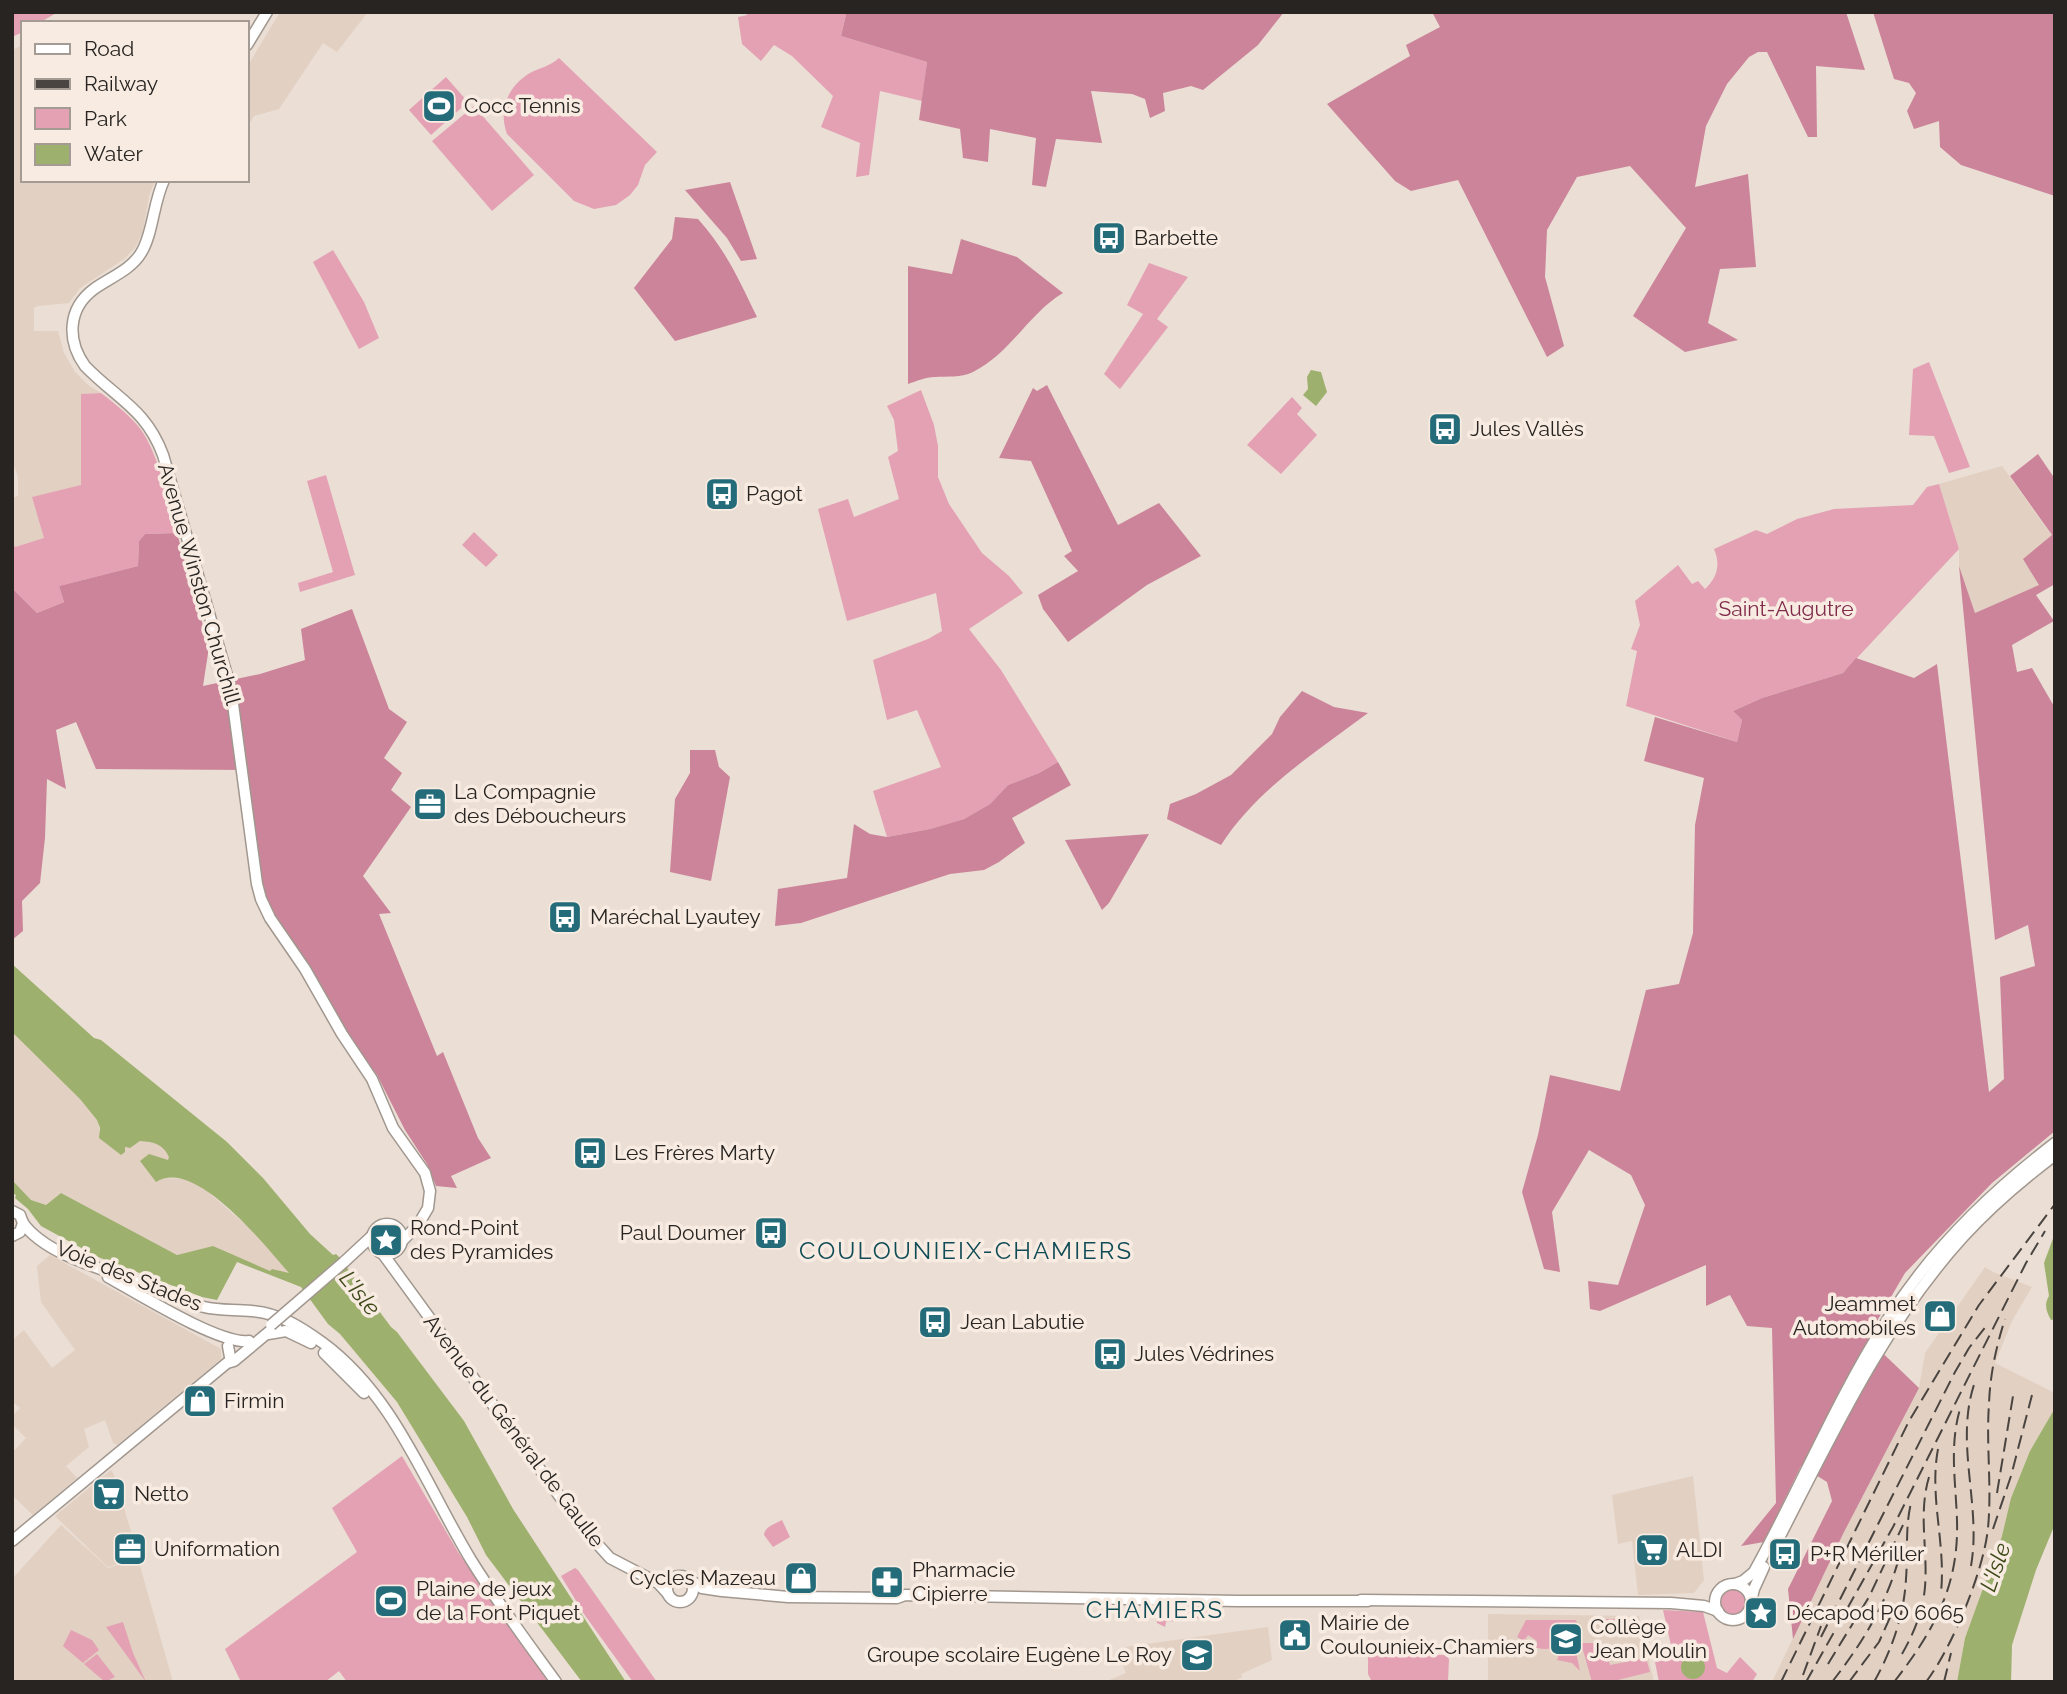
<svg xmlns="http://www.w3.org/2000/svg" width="2067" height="1694" font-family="Raleway,sans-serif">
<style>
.built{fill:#e2d0c2}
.green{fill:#e4a1b4}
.forest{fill:#cc849a}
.water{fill:#9eb06d}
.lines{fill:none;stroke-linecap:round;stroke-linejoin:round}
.major-casing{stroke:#a1978e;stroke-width:13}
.major{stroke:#fff;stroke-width:10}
.rail{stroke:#4a4541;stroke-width:2;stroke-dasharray:14 7;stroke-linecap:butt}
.major-bridge-casing{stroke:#a1978e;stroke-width:13;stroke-linecap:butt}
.major-bridge{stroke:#fff;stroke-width:10}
.labels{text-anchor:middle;stroke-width:7;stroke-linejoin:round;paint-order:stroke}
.poi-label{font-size:21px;fill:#282421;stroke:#f7ebe2;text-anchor:start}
.street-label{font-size:21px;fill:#282421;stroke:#f7ebe2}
.park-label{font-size:21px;fill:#812b4b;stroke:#f7ebe2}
.water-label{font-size:23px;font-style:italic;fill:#3e4918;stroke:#f7ebe2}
.quarter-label{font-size:24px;letter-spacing:2px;fill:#104c56;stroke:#f7ebe2}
</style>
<rect width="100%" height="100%" fill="#eaded5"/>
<!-- built -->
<g class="built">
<path d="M280 12H368L337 52 323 43 279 109 254 116 247 128V67Z"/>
<path d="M23 45V180H155L149 196 143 231 135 248 124 259 80 288 69 303 38 306 34 308V331H58L64 353 75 372 88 385 101 393 81 394V486L33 497 45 538 14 547 12 498 18 496V477L12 460V50Z"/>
<path d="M2002 466 2052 536 2040 585 1975 613 1959 566V549L1939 484Z"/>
<path d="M12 1032 80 1099 98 1121 100 1138 121 1155 124 1147 130 1148 140 1141H153L165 1148 170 1158 156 1182 161 1178 188 1179 199 1184 255 1233 290 1274 272 1269 270 1271 213 1246 177 1255 61 1193 46 1205 31 1200 12 1180Z"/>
<path d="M50 1255 221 1349V1359L117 1445 113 1443 105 1420 84 1429 89 1447 66 1466 77 1478 33 1515 12 1495V1453L26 1438 12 1424V1416L20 1408 12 1401V1338L14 1339 24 1330 52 1368 75 1350 41 1302 37 1266Z"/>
<path d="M1985 1267 1993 1272 2032 1287 2012 1321 1995 1363 2055 1393V1408L2030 1451 2011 1498 2002 1536 1965 1638 1957 1682H1772L1843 1534 1919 1388 1925 1353Z"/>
<path d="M111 1470 114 1475 139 1558 108 1567 55 1516Z"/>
<path d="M1693 1476 1704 1580 1694 1593 1638 1595 1632 1541 1618 1544 1612 1495Z"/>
<path d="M61 1525 108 1568 138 1559 173 1682H12V1579Z"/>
<path d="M1488 1614 1639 1616 1654 1682H1488Z"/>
<path d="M1268 1627 1272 1660 1241 1674 1242 1677 1232 1682H1105L1126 1673 1121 1662 1125 1660 1120 1649 1125 1647Z"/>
</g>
<!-- green -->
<g class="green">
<path d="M12 12H58L39 23H23V32L12 37Z"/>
<path d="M745 12H840L846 15 841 36 927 62 922 101 880 91 869 175 856 177 860 143 821 127 833 96 792 56 774 45 761 61 742 44 738 17 747 15Z"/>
<path d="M559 58 657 152 645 165 638 185 630 195 616 205 594 209 574 201 507 134C498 110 508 86 530 73 541 67 549 67 559 58Z"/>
<path d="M446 77 468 102 431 135 409 110Z"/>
<path d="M474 106 534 175 492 211 432 141Z"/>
<path d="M333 250 364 302 379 338 359 349 313 262Z"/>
<path d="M1149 263 1188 277 1157 319 1168 327 1120 389 1104 374 1143 314 1127 305Z"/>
<path d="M1929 362 1970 467 1949 473 1934 436 1909 435 1913 369Z"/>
<path d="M921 390 934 425 938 446V477L949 504 982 553 1009 576 1023 593 969 629 1001 670 1058 762 1039 773 1008 785 990 804 964 819 930 829 887 837 873 791 941 767 917 710 887 720 873 660 928 639 942 631 936 593 847 621 818 509 848 499 854 517 899 499 888 457 898 451 894 420 887 406Z"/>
<path d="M101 393C114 403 127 413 138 426 159 451 167 501 177 533L145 534 139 541 138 566 59 586 64 602 37 613 12 588V541L15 547 44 538 32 497 81 485V394Z"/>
<path d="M1292 397 1302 408 1297 414 1317 435 1281 474 1247 445Z"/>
<path d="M326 475 355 575 300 592 298 583 333 572 307 481Z"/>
<path d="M1939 484 1959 549 1843 673 1762 698 1733 711 1742 720 1737 742 1626 706 1637 651 1631 649 1640 625 1635 601 1678 565 1692 584 1698 581 1705 589C1717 578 1721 565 1714 549L1756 530 1767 534 1797 519 1834 509 1913 505 1927 487Z"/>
<path d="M474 532 498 555 486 567 462 545Z"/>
<path d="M402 1456 458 1552 548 1682H347L339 1671 325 1682H241L225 1649 357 1552 332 1508Z"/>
<path d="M782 1520 790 1537 773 1547 764 1535C765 1526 775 1524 782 1520Z"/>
<path d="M575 1568 578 1570 657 1682H633L584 1614 561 1576Z"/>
<circle cx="1734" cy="1602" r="14"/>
<path d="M1155 1604 1183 1605V1609H1202L1203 1605H1216L1218 1616 1166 1622 1165 1627 1157 1623Z"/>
<path d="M1663 1610 1703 1612 1717 1668 1727 1673 1740 1657 1757 1674 1752 1682H1659L1655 1662 1674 1658Z"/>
<path d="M1598 1619H1634L1636 1627 1607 1632Z"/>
<path d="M1526 1620H1576L1581 1637 1574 1642 1580 1671 1572 1663 1557 1660 1560 1652 1558 1647C1549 1649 1543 1650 1534 1647L1537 1641 1528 1635 1524 1641 1517 1637Z"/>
<path d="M123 1622 133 1653 146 1682 106 1627Z"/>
<path d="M71 1630 92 1640 99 1650 83 1663 63 1646Z"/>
<path d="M1581 1643H1594L1596 1648 1606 1651 1610 1665 1646 1658 1650 1672 1610 1682H1592Z"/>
<path d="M97 1654 115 1677 105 1682 84 1664Z"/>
<path d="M1368 1655H1445L1449 1659 1448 1682 1371 1680 1368 1674Z"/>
</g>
<!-- forest -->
<g class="forest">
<path d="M840 12H1284L1258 45 1203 90 1191 86 1163 93 1165 111 1150 118 1145 99 1132 94 1091 91 1102 143 1056 139 1046 187 1032 185 1036 138 990 129 988 162 963 158 960 129 919 120 927 62 841 36 846 15Z"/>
<path d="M1432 12H1846L1865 70 1816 66 1817 137H1808L1767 52H1758L1749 57 1727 84 1706 126 1695 187 1748 174 1756 267 1720 269 1708 323 1738 340 1685 352 1633 316 1686 228 1630 166 1577 177 1547 230 1545 277 1564 346 1547 357 1458 180 1411 191 1395 181 1327 104 1410 56 1406 45 1440 27Z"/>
<path d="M1873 12H2055V196L1961 165 1940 147 1939 121 1914 129 1907 111 1916 93 1909 83 1894 79Z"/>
<path d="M730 182 757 259 741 261 727 238 685 190Z"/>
<path d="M675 217 698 219C726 250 739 280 757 317L675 341 634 288 672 239Z"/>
<path d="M961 239 1017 257 1063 293C1029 313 1011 353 973 372 960 378 948 376 935 377 925 377 917 381 908 384V266L952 274Z"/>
<path d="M1047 385 1118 525 1159 503 1201 556 1147 585 1068 642 1043 609 1038 595 1078 571 1064 556 1072 551 1031 461 999 458 1033 388 1037 391Z"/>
<path d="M2038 454 2055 479V584L2036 595 2054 621 2012 645 2017 672 2032 668 2055 708V1131L1992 1183 1905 1273 1867 1338 1919 1388 1843 1534 1793 1639 1788 1589 1832 1501 1827 1482 1801 1466 1764 1542 1741 1546 1776 1503 1772 1328 1747 1326 1730 1295 1706 1306V1265L1600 1311 1590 1309 1588 1281 1618 1285 1645 1205 1631 1175 1589 1150 1552 1212 1560 1272 1544 1269 1522 1192 1538 1135 1550 1075 1620 1091 1646 990 1679 984 1693 933 1695 825 1704 778 1644 761 1655 717 1737 742 1742 720 1733 711 1762 698 1843 673 1856 658 1914 678 1937 664 1989 1092 2004 1079 2000 977 2035 966 2028 925 1995 940 1959 566 1975 613 2039 585 2023 559 2052 535 2010 476Z"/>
<path d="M177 533 209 647 203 686 260 674 305 660 301 629 352 609 389 709 407 722 384 758 402 773 391 790 411 807 363 876 391 913 379 914 437 1056 443 1052 478 1138 491 1158 451 1176 457 1188 436 1186 427 1164 405 1130 377 1075 346 1033 272 915C252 872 252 818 247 770L96 769 76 722 56 730 66 789 47 779 45 838 40 883 22 901 23 931 12 940V588L37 613 64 602 59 586 138 566 139 541 145 534Z"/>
<path d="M1302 691 1334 707 1368 713C1316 752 1257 789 1221 845L1167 819 1170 804 1196 794 1231 775 1272 734 1280 717Z"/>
<path d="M690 750H715L719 767 730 777 711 881 670 872 675 799 690 773Z"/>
<path d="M1058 762 1071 785 1012 818 1025 843 999 862 984 870 950 874 801 923 775 926 778 889 847 878 854 824 870 834 887 837 930 829 964 819 990 804 1008 785 1039 773Z"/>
<path d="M1149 834 1109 903 1102 910 1065 840Z"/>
</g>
<!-- water -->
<g class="water">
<path d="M1311 370 1321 372 1327 392 1316 406 1303 395 1308 389 1307 377Z"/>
<path d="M12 964 94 1038 101 1040 227 1142 263 1178 310 1234 333 1255 336 1254 339 1257 391 1327 397 1332 464 1421 513 1509 626 1682H582L486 1555 467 1517 397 1402 340 1334 328 1324 301 1287 237 1262 217 1300 202 1297 98 1257 41 1226 28 1209 15 1198 16 1195 12 1193V1180L31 1200 46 1205 61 1193 177 1255 213 1246 270 1271 272 1269 289 1273C266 1247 195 1156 156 1182L140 1161 149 1154 168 1160 169 1157C163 1144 154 1142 140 1141L130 1148 125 1147V1152L121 1155 99 1138 100 1128 97 1120 80 1099 12 1032Z"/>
<path d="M2055 1233V1319L2051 1320C2046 1311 2044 1304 2049 1296L2044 1263Z"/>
<path d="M2055 1408V1524L2036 1570 2012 1645 2011 1682H1957L1965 1638 2002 1536 2011 1498 2030 1451Z"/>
<circle cx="1693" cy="1667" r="12"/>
</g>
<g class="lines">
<!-- major casing -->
<g class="major-casing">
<g id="major">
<path d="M247 45 267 12"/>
<path d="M164 180C153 203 153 234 141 253 131 270 109 278 94 289 67 309 67 341 85 366 117 399 146 409 163 455L231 689 257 884 261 899 270 918 305 969 342 1034 372 1079 393 1128 425 1173 430 1191 428 1208 418 1225 401 1242"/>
<path d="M12 1211 20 1215 23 1223 20 1232 12 1236"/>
<path d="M23 1223C45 1254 100 1268 134 1281 157 1290 180 1301 204 1307 220 1311 235 1309 252 1311 279 1313 301 1327 323 1343 395 1396 426 1486 471 1560 497 1602 527 1642 556 1682"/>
<circle cx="387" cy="1239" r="15"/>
<path d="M383 1254 582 1527 610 1558 658 1583 668 1594"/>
<path d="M344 1262 372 1236"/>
<path d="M108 1277C137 1293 220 1345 249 1341"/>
<path d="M268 1334 286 1331 311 1343"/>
<path d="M228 1346 230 1357"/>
<path d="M324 1353 364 1393"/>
<path d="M1779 1538C1833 1433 1883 1325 1963 1237 1991 1206 2022 1180 2055 1155"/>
<path d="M12 1541 227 1363 234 1361 276 1326"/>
<circle cx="680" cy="1589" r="13"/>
<path d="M690 1580 702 1588 722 1591 788 1597 897 1598 905 1595 1238 1601H1368"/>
<circle cx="1733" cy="1602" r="18"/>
<path d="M1735 1584 1743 1581 1754 1572C1800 1489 1836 1400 1888 1319 1931 1250 1991 1192 2055 1143"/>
<path d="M1361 1600 1671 1603 1704 1606 1718 1611"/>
<path d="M1751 1601 1754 1589 1764 1567"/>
</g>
</g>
<!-- major -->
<use href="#major" class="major"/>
<!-- rail -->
<g class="rail">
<path d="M1938 1449C1929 1497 1946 1544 1941 1592"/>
<path d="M1997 1493 2013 1396"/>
<path d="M1993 1529 2011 1476 2032 1395"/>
<path d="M1971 1566C1982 1504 1953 1440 1976 1379"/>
<path d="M1821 1637 1955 1372 1969 1348 1987 1325"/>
<path d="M1902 1654C1914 1633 1923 1611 1925 1587 1928 1549 1918 1514 1929 1477"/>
<path d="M1828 1664 1869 1597 1903 1525"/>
<path d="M1803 1675 1821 1626"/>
<path d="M1781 1682 1909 1421 1979 1305 2055 1204"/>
<path d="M1806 1682 1893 1527 2026 1263 2045 1231"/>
<path d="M1832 1682C1864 1641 1889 1600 1901 1550"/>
<path d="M1849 1682 1879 1642 1896 1604"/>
<path d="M1874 1682C1892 1650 1904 1615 1906 1579 1908 1553 1905 1528 1911 1503"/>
<path d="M1894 1682C1933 1632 1959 1587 1957 1521 1956 1483 1949 1447 1960 1409"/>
<path d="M1926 1682C1952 1648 1984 1570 1988 1528 1992 1487 1986 1445 1989 1404 1990 1375 1996 1347 2005 1319"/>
<path d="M1944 1682 1951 1653"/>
</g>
<!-- major-bridge casing -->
<g class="major-bridge-casing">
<path id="major-bridge" d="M271 1325 344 1262"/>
</g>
<!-- major-bridge -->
<use href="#major-bridge" class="major-bridge"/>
</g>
<!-- icons -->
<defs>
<g id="stadium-square" transform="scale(1.75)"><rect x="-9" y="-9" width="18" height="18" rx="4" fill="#246c79" stroke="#f7ebe2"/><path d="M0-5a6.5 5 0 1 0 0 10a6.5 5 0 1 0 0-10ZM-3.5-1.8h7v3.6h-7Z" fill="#fff"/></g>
<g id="bus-square" transform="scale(1.75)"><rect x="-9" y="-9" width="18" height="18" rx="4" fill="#246c79" stroke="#f7ebe2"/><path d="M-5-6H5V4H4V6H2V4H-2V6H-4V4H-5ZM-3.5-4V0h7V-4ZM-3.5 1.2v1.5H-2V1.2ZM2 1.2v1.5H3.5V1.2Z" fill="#fff"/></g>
<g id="office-square" transform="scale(1.75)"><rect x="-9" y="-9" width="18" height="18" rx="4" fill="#246c79" stroke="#f7ebe2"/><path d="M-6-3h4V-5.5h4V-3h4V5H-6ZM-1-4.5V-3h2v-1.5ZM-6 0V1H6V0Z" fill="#fff"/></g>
<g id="sight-square" transform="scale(1.75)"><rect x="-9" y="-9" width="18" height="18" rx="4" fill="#246c79" stroke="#f7ebe2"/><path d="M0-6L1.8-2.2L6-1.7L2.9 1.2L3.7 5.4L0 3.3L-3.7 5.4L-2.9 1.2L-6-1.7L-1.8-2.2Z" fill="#fff"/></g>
<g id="shop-square" transform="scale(1.75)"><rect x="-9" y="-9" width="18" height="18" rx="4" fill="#246c79" stroke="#f7ebe2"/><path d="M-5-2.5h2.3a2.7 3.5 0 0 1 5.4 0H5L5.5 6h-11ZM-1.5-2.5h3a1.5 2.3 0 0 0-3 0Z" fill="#fff"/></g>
<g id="supermarket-square" transform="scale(1.75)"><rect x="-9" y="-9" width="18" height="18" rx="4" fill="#246c79" stroke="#f7ebe2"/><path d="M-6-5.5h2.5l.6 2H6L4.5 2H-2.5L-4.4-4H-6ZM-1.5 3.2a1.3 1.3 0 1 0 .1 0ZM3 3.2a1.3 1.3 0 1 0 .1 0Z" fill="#fff"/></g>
<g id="pharmacy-square" transform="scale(1.75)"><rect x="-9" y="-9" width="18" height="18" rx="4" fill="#246c79" stroke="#f7ebe2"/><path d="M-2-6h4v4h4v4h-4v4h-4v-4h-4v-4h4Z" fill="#fff"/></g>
<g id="civic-square" transform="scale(1.75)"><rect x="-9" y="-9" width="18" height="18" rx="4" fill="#246c79" stroke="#f7ebe2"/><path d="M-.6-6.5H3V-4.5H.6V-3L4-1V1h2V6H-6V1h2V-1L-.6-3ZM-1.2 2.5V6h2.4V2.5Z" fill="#fff"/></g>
<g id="school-square" transform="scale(1.75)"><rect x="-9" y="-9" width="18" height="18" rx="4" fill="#246c79" stroke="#f7ebe2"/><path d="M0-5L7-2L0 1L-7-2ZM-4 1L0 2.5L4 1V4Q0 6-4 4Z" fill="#fff"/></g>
</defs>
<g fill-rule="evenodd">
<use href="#stadium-square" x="439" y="106"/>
<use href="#bus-square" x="1109" y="238"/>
<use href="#bus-square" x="1445" y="429"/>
<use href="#bus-square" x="722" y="494"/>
<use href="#office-square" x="430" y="804"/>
<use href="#bus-square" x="565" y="917"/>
<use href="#bus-square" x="590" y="1153"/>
<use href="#bus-square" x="771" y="1233"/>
<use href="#sight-square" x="386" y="1240"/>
<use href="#shop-square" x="1940" y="1316"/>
<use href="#bus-square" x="935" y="1322"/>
<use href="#bus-square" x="1110" y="1354"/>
<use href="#shop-square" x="200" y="1401"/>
<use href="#supermarket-square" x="109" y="1494"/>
<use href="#office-square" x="130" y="1549"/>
<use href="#supermarket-square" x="1652" y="1550"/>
<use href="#bus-square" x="1785" y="1554"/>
<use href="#shop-square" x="801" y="1578"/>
<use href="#pharmacy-square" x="887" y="1582"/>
<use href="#stadium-square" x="391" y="1601"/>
<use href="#sight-square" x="1761" y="1613"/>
<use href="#civic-square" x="1295" y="1635"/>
<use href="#school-square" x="1566" y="1639"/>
<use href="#school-square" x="1197" y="1655"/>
</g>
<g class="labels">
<!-- poi labels -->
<g class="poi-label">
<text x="464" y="113">Cocc Tennis</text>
<text x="1134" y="245">Barbette</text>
<text x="1470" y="436">Jules Vallès</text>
<text x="746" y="501">Pagot</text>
<text x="454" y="799">La Compagnie<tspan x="454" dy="24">des Déboucheurs</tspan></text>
<text x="590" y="924">Maréchal Lyautey</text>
<text x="614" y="1160">Les Frères Marty</text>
<text x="410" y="1235">Rond-Point<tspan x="410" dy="24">des Pyramides</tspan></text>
<text x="746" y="1240" text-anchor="end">Paul Doumer</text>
<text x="1916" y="1311" text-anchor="end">Jeammet<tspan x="1916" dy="24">Automobiles</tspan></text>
<text x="960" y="1329">Jean Labutie</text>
<text x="1134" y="1361">Jules Védrines</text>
<text x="224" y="1408">Firmin</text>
<text x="134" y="1501">Netto</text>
<text x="154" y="1556">Uniformation</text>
<text x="1676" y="1557">ALDI</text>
<text x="1810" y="1561">P+R Mériller</text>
<text x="912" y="1577">Pharmacie<tspan x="912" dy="24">Cipierre</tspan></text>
<text x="776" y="1585" text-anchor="end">Cycles Mazeau</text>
<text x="416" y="1596">Plaine de jeux<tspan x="416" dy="24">de la Font Piquet</tspan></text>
<text x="1786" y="1620">Décapod PO 6065</text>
<text x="1320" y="1630">Mairie de<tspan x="1320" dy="24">Coulounieix-Chamiers</tspan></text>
<text x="1590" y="1634">Collège<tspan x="1590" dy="24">Jean Moulin</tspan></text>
<text x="1172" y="1662" text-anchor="end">Groupe scolaire Eugène Le Roy</text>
</g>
<!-- street labels -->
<g class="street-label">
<text transform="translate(199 584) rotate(74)" y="7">Avenue Winston Churchill</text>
<text transform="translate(129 1276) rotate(22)" y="7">Voie des Stades</text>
<text transform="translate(514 1431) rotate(53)" y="7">Avenue du Général de Gaulle</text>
</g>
<!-- park labels -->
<g class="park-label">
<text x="1786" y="616">Saint-Augutre</text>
</g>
<!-- water labels -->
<g class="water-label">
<text transform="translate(360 1293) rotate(51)" y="8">L'Isle</text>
<text transform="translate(1995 1567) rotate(-71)" y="8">L'Isle</text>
</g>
<!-- quarter labels -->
<g class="quarter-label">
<text x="966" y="1259">COULOUNIEIX-CHAMIERS</text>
<text x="1155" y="1618">CHAMIERS</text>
</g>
</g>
<!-- border -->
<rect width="2067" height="1694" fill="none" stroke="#282421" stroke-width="28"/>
<!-- legend -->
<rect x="21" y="21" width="228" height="161" fill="#f7ebe2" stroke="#a49b95" stroke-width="2"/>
<rect x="35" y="44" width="35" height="10" fill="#ffffff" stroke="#a49b95" stroke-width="2"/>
<text x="84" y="56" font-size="21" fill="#282421">Road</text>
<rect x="35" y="79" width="35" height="10" fill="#4a4541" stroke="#a49b95" stroke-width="2"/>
<text x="84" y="91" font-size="21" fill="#282421">Railway</text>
<rect x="35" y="108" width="35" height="21" fill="#e4a1b4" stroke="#a49b95" stroke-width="2"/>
<text x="84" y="126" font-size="21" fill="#282421">Park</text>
<rect x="35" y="144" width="35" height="21" fill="#9eb06d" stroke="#a49b95" stroke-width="2"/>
<text x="84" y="161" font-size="21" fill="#282421">Water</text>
</svg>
